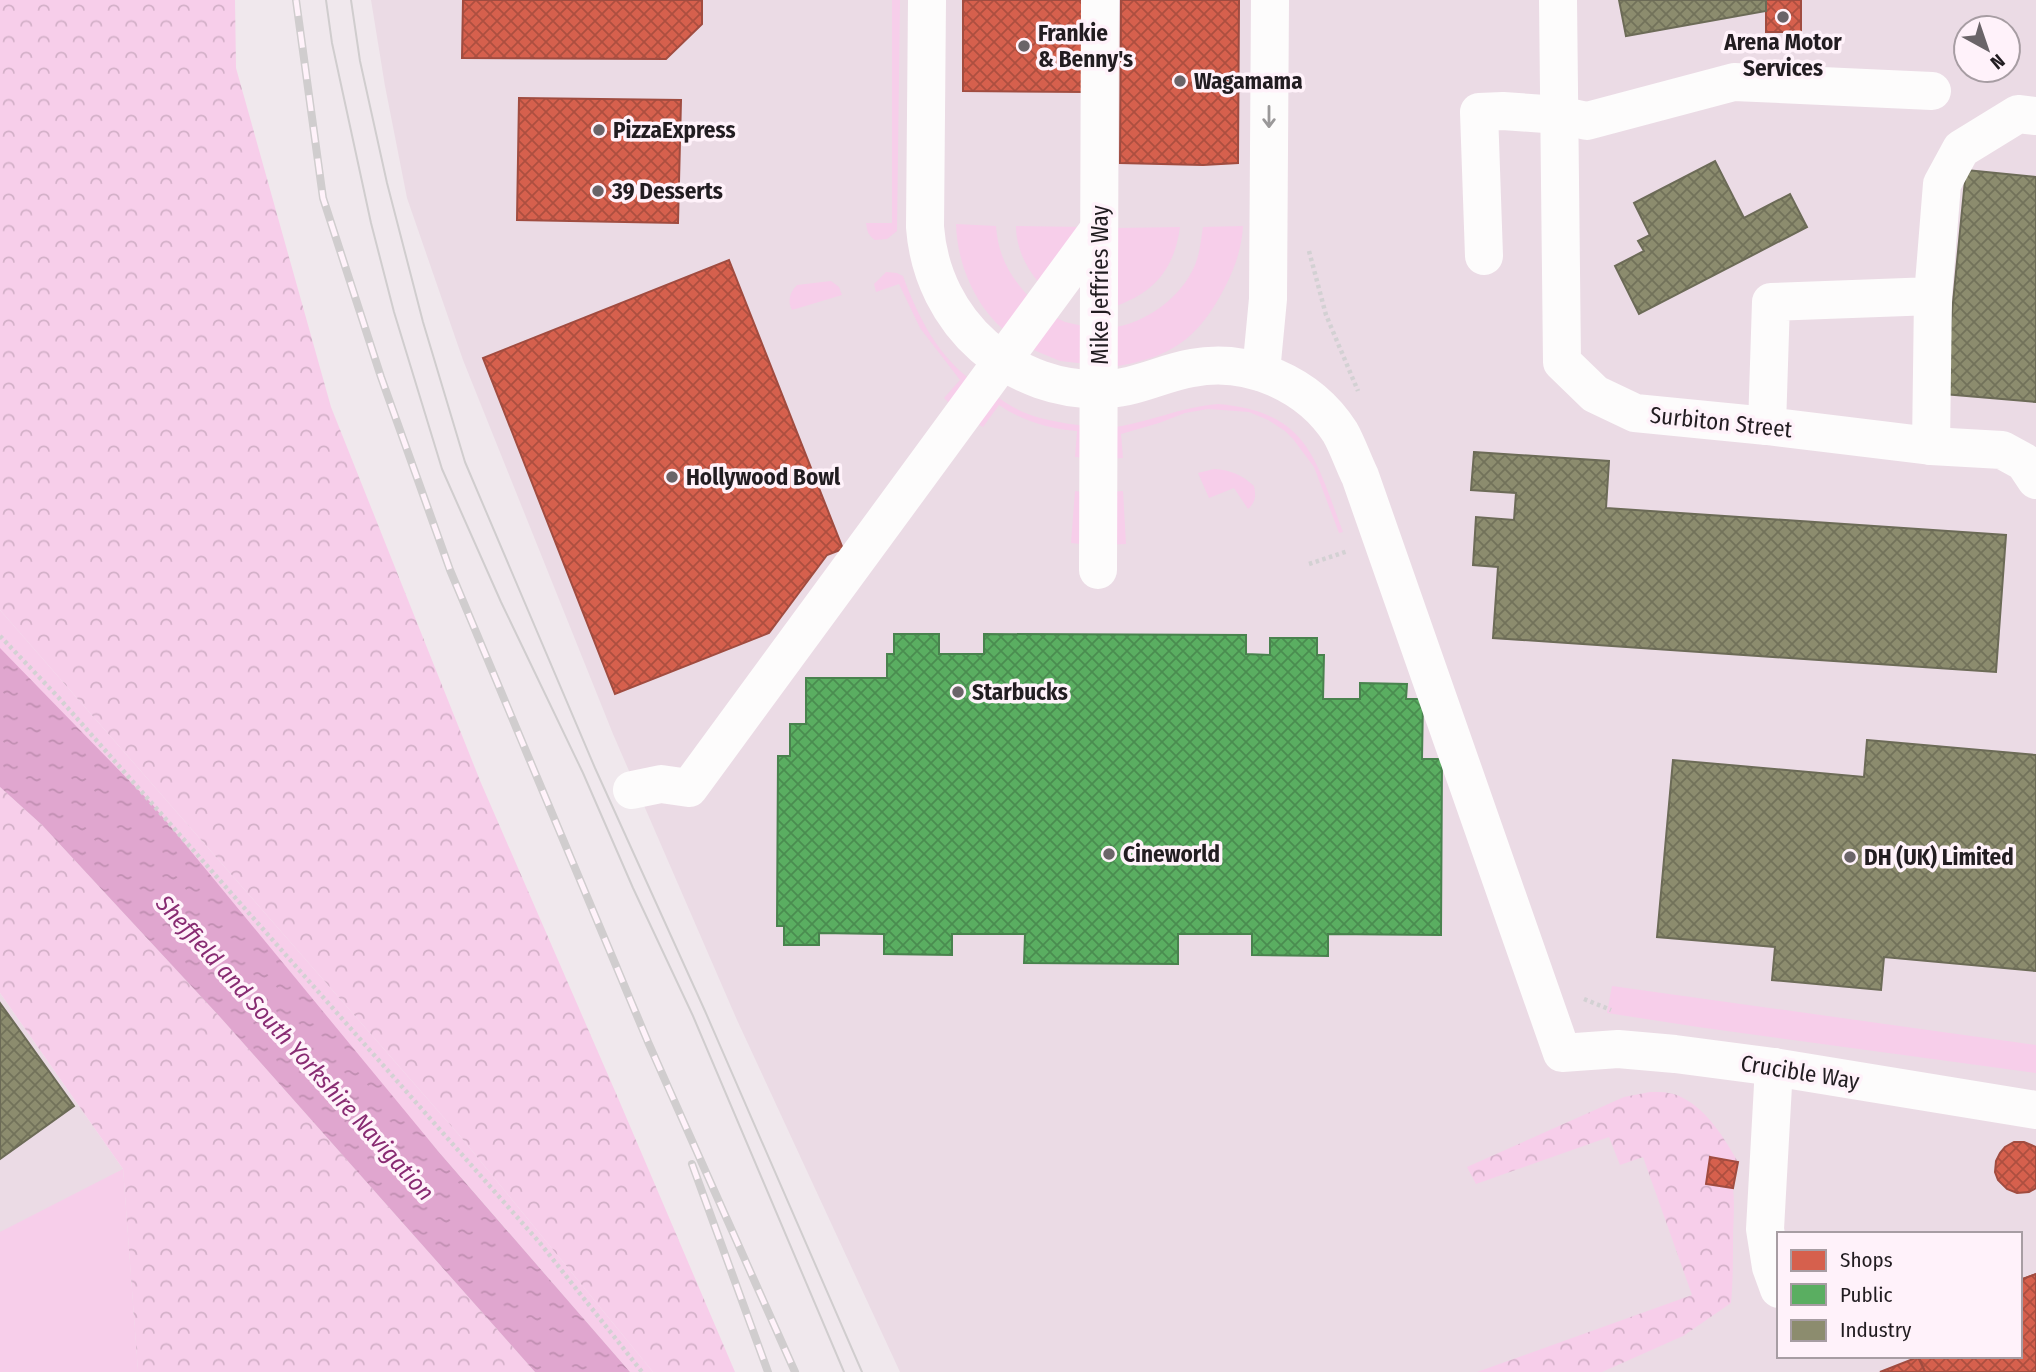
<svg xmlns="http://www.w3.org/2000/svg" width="2036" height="1372" font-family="'Fira Sans Condensed',sans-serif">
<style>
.built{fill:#ebdbe5;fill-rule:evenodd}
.grass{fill:#f7ceea}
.forest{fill:url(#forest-crowns)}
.water{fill:url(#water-ripples)}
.shops{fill:url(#shops-cross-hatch);stroke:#a04c40;stroke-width:2}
.public{fill:url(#public-cross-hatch);stroke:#49824e;stroke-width:2}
.industry{fill:url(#industry-cross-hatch);stroke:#6c6b57;stroke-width:2}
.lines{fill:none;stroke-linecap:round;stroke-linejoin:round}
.path{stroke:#d3d1d3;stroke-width:4.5;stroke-dasharray:3.5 3.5;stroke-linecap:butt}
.minor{stroke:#fdfcfc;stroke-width:38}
.tram{stroke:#d0cdce;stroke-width:2}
.rail-casing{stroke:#d0cdce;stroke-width:8}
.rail{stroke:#fff2fa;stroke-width:5;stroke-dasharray:16;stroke-linecap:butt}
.oneway{stroke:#9a9899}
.poi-dot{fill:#6a6468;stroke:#fff2fa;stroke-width:2.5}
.labels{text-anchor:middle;stroke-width:7;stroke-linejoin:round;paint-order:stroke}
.poi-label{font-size:23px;font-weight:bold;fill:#221d21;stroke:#fff2fa;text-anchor:start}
.street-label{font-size:23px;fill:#221d21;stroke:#fff2fa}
.water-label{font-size:24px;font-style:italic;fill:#882b72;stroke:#fff2fa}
</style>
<defs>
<pattern id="forest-crowns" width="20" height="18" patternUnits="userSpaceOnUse" patternTransform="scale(1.75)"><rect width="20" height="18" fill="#f7ceea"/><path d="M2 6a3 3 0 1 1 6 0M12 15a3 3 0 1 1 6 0" fill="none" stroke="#d3b0c8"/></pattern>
<pattern id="water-ripples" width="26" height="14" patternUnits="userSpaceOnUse" patternTransform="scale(1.75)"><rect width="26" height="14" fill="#e0a6cf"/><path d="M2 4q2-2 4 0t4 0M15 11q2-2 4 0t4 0" fill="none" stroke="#c08eb1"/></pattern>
<pattern id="shops-cross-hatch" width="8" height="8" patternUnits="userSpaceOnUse" patternTransform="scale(1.75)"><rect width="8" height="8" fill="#d6604d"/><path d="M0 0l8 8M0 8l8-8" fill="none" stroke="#ad4f40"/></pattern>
<pattern id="public-cross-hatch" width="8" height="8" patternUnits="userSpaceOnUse" patternTransform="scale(1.75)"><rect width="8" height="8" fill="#5aae61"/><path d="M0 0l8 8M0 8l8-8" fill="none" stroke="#4a8d50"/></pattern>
<pattern id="industry-cross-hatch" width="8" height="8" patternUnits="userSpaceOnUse" patternTransform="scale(1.75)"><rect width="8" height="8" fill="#8c8c6e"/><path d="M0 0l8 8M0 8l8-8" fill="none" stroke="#72725a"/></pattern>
</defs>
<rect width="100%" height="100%" fill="#f0e8ed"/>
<!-- built -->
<g class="built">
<path d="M371 0H2036V1372H900L737 1020 613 734 463 360 407 198 385 86ZM1966 28H2008V70H1966ZM1779 1234H2020V1356H1779Z"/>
<path d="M0 993 123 1169 138 1372H0Z"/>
</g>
<!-- grass -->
<g class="grass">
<path d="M892 0H900L897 231 887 239 875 240C868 235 867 231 866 223H892Z"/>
<path d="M956 224 996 226C998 255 1009 275 1028 296L1008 333C976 309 957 264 956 224Z"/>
<path d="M1016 226 1083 227 1039 283C1025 266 1016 247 1016 226Z"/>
<path d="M1243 226C1242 247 1235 268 1225 287 1198 340 1170 358 1112 367L1111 328C1146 323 1181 298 1195 265 1200 253 1201 239 1203 227Z"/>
<path d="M1180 227C1174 270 1154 293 1113 307L1116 228Z"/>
<path d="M886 272 897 273 903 276C918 317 938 357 975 383L952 406 944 398 960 380 920 328 899 284 876 292 874 284Z"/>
<path d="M831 281 839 287 842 295 792 310C787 301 790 292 797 285Z"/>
<path d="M1047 313 1065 322 1087 327V364L1060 361 1024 346Z"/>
<path d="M991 392C1021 417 1048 421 1086 426L1088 458 1075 457 1077 431C1050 429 1022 421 999 405L983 427 971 420Z"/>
<path d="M1218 404C1308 412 1315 458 1343 532L1339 533 1314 467 1293 439 1285 431 1268 420 1249 412 1208 409 1185 413 1159 423 1121 434 1123 458 1110 459 1108 428C1145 424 1180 407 1218 404Z"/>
<path d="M1214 469C1231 470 1242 475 1254 486 1256 496 1256 502 1248 509L1234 488 1209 498 1198 473Z"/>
<path d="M1075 491 1091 493V545L1071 543Z"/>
<path d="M1123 491 1126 544 1103 545 1104 492Z"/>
<path d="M0 610 460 1136 653 1372H630L134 801 0 657Z"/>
<path d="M1612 986 2036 1045V1073L1698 1027 1607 1013Z"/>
<path d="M123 1169 138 1372H0V1232Z"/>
</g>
<!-- forest -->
<g class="forest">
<path d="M0 0H235L236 68 331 407 481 783 618 1098 735 1372H653L460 1136 0 610Z"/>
<path d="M0 787 42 825 220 1017 535 1372H138L123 1169 0 993Z"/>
<path d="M1650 1092C1662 1092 1673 1092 1683 1098 1707 1110 1725 1139 1738 1162L1710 1157 1706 1183 1733 1188C1735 1206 1733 1222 1733 1240 1733 1261 1733 1281 1731 1303L1683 1336 1602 1372H1477L1692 1295 1643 1157 1620 1165 1609 1137 1476 1184 1467 1167 1624 1097Z"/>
</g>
<!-- water -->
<path class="water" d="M0 648 152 804 438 1151 630 1372H535L220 1017 42 825 0 787Z"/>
<!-- shops -->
<g class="shops">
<path d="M463 0H702V24L666 59 462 58Z"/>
<path d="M963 0H1086L1084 92 963 91Z"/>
<path d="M1121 0H1239L1238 163 1203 165 1120 163Z"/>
<rect x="1766" y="0" width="35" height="32"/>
<path d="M519 98 681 100 678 223 517 220Z"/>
<path d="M729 260 843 549 827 555 769 633 615 694 483 358Z"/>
<path d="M2014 1142H2024L2036 1147V1188L2029 1192 2017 1193 2007 1189 1998 1180 1995 1172 1996 1161 2000 1153 2005 1147Z"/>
<path d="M1710 1157 1738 1162 1733 1188 1706 1184Z"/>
<path d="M2036 1274V1372H1925L1918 1356H2020V1280Z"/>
<path d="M2036 1274V1372H1925L1918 1356H2020V1280Z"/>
<path d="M1918 1357 1925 1372H1880Z"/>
</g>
<!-- public -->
<path class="public" d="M894 634H939V654H984V634L1246 635V654L1270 655V638H1317V655H1324L1323 699H1360V683L1407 684 1406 699H1423L1422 759H1442L1441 935 1328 934V956L1252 955V934H1178V964L1024 963 1025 934H952V955L884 954V934L819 933V945H784V926H777L778 756H790V724H806V678H887V654H894Z"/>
<!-- industry -->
<g class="industry">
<path d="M1619 0H1766V11L1626 36Z"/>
<path d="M1715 161 1744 218 1790 194 1807 227 1639 314 1615 266 1644 251 1638 241 1650 235 1634 203Z"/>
<path d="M1966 170 2036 177V402L1944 394Z"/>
<path d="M1474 452 1609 461 1606 508 2006 535 1996 672 1493 638 1498 567 1473 565 1476 517 1514 520 1516 493 1471 490Z"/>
<path d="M1867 740 2036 755V971L1884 957 1881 990 1772 980 1775 947 1657 937 1673 760 1864 777Z"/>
<path d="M0 1003 74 1106 0 1159Z"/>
</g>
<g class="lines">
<!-- path -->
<g class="path">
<path d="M1309 251 1326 315 1358 391"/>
<path d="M1309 564 1348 551"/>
<path d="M0 636 59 698 540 1243 642 1372"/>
<path d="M1584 999 1611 1010"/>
</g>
<!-- minor -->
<g class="minor">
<path d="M927 0 925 227C932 323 1013 395 1109 389 1138 387 1163 373 1192 368 1248 357 1309 384 1340 432 1348 446 1353 462 1360 476L1562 1053 1618 1049 1675 1054 1774 1067 2036 1110"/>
<path d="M1558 0 1562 362 1595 394 1635 413 1767 426 1931 446 2002 450 2024 462 2036 480"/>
<path d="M1484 256 1479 112 1503 111 1559 115 1587 121 1734 82 1932 91"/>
<path d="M1261 372 1268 299 1270 0"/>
<path d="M1767 426 1771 302 1933 296 1942 184 1961 149 2018 114 2036 116"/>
<path d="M1931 446 1933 296"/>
<path d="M1098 570 1100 0"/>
<path d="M632 790 661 784 689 788 1099 229"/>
<path d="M1774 1067 1765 1229 1771 1267 1779 1289"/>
</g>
<!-- tram -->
<g class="tram">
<path d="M326 0 332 43 371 223 394 312 442 469 501 602 583 773 633 888 693 1016 844 1372"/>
<path d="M351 0 360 61 387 183 423 322 465 462 595 768 705 1011 862 1372"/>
</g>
<!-- rail casing -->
<g class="rail-casing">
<g id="rail">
<path d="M296 0 323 198 381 377 450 570 648 1042 795 1372"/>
<path d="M692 1164 768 1372"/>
</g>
</g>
<!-- rail -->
<use href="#rail" class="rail"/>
</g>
<!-- one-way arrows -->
<defs><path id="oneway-shaft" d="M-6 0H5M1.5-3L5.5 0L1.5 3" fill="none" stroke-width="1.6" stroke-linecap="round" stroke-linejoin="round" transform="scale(1.75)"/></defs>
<use class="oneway" href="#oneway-shaft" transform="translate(1269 117) rotate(90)"/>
<!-- markers -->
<g class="poi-dot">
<circle cx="1783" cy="17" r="7"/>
<circle cx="1024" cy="46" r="7"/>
<circle cx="1180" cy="81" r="7"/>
<circle cx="599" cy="130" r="7"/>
<circle cx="598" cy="191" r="7"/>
<circle cx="672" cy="477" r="7"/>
<circle cx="958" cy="692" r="7"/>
<circle cx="1109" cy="854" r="7"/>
<circle cx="1850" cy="857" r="7"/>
</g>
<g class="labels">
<!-- poi labels -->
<g class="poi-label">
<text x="1038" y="41">Frankie<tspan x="1038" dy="26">&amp; Benny's</tspan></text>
<text x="1783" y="50" text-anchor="middle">Arena Motor<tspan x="1783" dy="26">Services</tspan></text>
<text x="1194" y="89">Wagamama</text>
<text x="613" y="138">PizzaExpress</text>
<text x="612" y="199">39 Desserts</text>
<text x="686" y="485">Hollywood Bowl</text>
<text x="972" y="700">Starbucks</text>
<text x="1123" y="862">Cineworld</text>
<text x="1864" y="865">DH (UK) Limited</text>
</g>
<!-- street labels -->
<g class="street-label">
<text transform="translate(1100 285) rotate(-90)" y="8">Mike Jeffries Way</text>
<text transform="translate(1721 422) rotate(6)" y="8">Surbiton Street</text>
<text transform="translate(1800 1072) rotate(9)" y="8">Crucible Way</text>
</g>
<!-- water labels -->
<g class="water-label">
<text transform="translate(295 1048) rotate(48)" y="8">Sheffield and South Yorkshire Navigation</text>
</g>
</g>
<!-- legend -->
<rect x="1777" y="1232" width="245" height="126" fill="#fff2fa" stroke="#a79da3" stroke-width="2"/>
<rect x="1791" y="1250" width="35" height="21" fill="#d6604d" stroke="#a79da3" stroke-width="2"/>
<text x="1840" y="1267" font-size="21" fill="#221d21">Shops</text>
<rect x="1791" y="1284" width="35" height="21" fill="#5aae61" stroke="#a79da3" stroke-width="2"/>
<text x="1840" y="1302" font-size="21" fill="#221d21">Public</text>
<rect x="1791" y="1320" width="35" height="21" fill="#8c8c6e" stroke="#a79da3" stroke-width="2"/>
<text x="1840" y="1337" font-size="21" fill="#221d21">Industry</text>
<!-- north arrow -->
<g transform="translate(1987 49) rotate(140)"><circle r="33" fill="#fff2fa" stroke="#a79da3" stroke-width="2"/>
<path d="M0-5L12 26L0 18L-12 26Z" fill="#6a6468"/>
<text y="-10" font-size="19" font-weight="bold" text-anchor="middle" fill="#221d21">N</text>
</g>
</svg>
